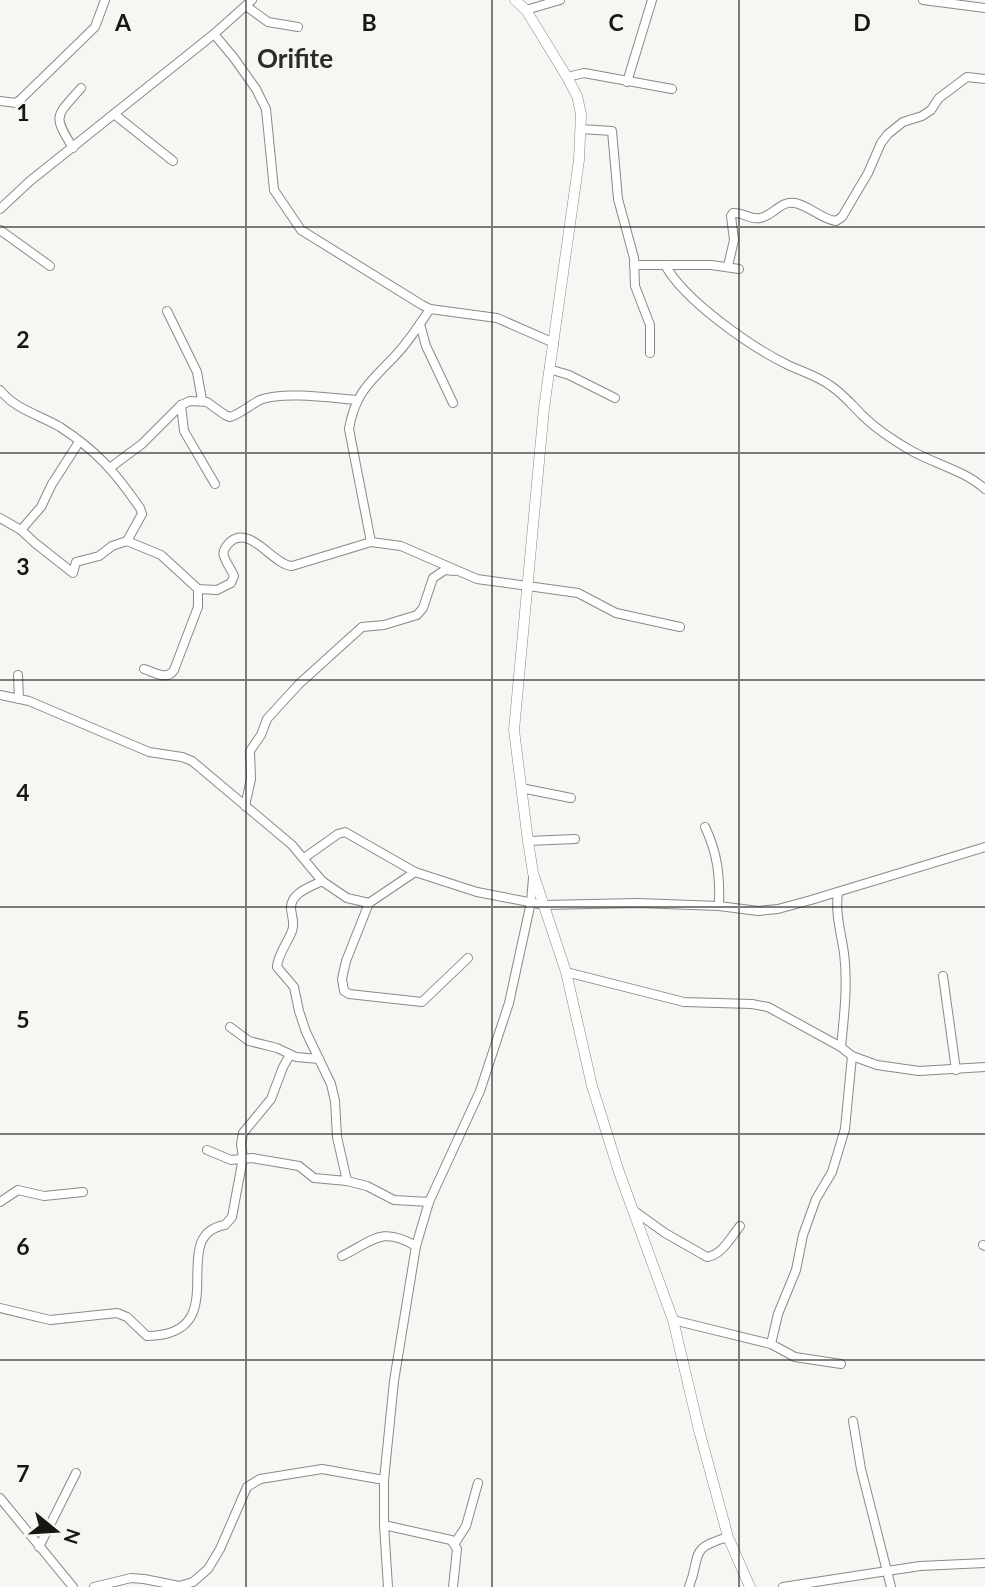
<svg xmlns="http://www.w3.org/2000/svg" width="985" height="1587" font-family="Lato,sans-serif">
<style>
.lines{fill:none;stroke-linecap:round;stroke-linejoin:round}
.minor-casing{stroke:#8a8986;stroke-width:10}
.major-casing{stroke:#8a8986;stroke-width:11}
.minor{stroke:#fff;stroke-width:8}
.major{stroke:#fff;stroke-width:10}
.grid{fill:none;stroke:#161614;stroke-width:2;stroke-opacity:0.55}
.labels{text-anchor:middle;stroke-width:5;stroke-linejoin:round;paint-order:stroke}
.district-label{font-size:26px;font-weight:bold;fill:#2c2b28;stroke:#f7f6f3}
.grid-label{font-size:23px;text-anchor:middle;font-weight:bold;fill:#161614;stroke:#f7f6f3;stroke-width:5;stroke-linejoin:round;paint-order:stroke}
</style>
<rect width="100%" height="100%" fill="#f7f6f3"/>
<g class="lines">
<!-- minor casing -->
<g class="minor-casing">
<g id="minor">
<path d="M923 0 985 8"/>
<path d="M246 6 268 22 298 27"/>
<path d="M526 10 560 0"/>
<path d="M214 34 234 58 256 89 266 109 274 190 301 230 422 305 430 309 497 318 554 343"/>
<path d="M567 77 584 73 672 89"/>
<path d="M627 82 652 0"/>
<path d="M0 101 16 103 21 99 95 27 105 0"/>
<path d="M114 114 173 161"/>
<path d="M581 129 612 131 618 199 634 258 635 286 650 325V353"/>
<path d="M73 148C52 114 56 117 81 88"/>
<path d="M0 209 30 181 214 34 252 0"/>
<path d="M0 230 50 266"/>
<path d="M634 265H711L739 269"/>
<path d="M665 265C685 301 751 347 788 365 803 372 818 376 831 386 843 394 852 405 862 415 876 429 893 440 910 450 934 464 964 470 985 489"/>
<path d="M728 266 734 240 731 216 733 213C743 212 750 220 760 218 773 216 781 200 795 203 810 206 821 219 836 221L842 217 868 173 881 143 888 134 903 122 922 116 931 110 939 98 967 77 985 79"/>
<path d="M167 311 197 372 202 400"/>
<path d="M420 324 426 346 453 403"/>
<path d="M549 369 569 375 615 398"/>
<path d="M0 390C16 410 38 414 60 427 97 451 115 472 140 508L142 514 127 541"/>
<path d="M181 405 184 431 215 484"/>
<path d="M111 467 142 444 181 405 190 401 207 402 225 415 230 417C242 413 250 405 260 400 283 391 332 398 357 400"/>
<path d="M0 518 21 530 35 543 73 573 76 562 99 556 112 546 127 541 161 555 198 589 217 590 231 583 234 576C231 569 226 563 224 556 222 551 226 546 230 542 250 524 273 565 292 566L371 542 401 546 477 579 578 593 616 613 680 627"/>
<path d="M21 530 41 507 52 484 79 442"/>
<path d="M371 542 349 429C355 393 370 382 394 357 408 343 419 325 430 309"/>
<path d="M144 669C154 672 167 681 174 670L198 607V589"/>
<path d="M18 675 19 699"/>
<path d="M0 695 29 701 149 752 182 757 192 761 292 845 322 881 347 898 369 903"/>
<path d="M521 788 571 798"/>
<path d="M245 806 251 779 250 751 261 735 267 719 299 684 362 627 384 625 417 615 423 608 433 578 445 570 454 571"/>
<path d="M705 827C718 854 720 877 719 906"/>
<path d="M528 841 575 839"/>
<path d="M304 858 338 834 345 832 415 872 477 892 544 905 638 903 719 906 758 911 778 909 811 900 985 847"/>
<path d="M415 872 369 903 346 961 342 979 344 991 349 994 422 1002 468 958"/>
<path d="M322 881C310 887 290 893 291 909 292 918 295 923 292 931 287 944 278 954 277 967L294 987 299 1011 306 1032 331 1084 335 1101 337 1137 347 1181"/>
<path d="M838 892C835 914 841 932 844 953 848 984 844 1017 841 1047"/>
<path d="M566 972 684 1002 752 1004 768 1007 841 1047 852 1056 877 1065 919 1071 985 1067"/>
<path d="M943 976 956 1070"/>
<path d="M230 1027 249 1041 277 1048 296 1057 319 1059"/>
<path d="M207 1150 231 1160 252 1158 299 1166 314 1178 347 1181 367 1186 394 1200 429 1202"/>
<path d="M0 1202 18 1190 44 1196 83 1192"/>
<path d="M633 1210 665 1233 707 1257C722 1255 731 1237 740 1226"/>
<path d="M983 1245 985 1246"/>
<path d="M342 1256C374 1240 382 1226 416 1246"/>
<path d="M0 1308 50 1320 117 1313 127 1317 147 1336C238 1335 164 1235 225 1225L232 1217 243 1158 241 1144 243 1133 271 1099 283 1067 290 1055"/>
<path d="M673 1320 771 1344 795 1357 841 1364"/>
<path d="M771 1344 778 1314 796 1270 803 1235 816 1199 832 1172 845 1129 852 1056"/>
<path d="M853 1421 861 1469 891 1587"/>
<path d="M0 1498 73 1587"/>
<path d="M384 1525 451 1540 457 1549 453 1587"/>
<path d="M455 1543 466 1526 478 1483"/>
<path d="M39 1547 76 1473"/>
<path d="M94 1587 131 1578 144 1579 179 1586 193 1582 208 1569 220 1549 247 1487 260 1479 322 1469 384 1480"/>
<path d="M388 1587 384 1525V1480L394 1381 416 1246 429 1202 480 1091 509 1003 531 902 533 878"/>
<path d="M689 1587C702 1553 688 1549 728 1537"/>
<path d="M783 1587 920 1566 985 1563"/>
</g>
</g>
<!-- major casing -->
<g class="major-casing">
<path id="major" d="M515 0 526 10 567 77 577 96 581 114 579 160 544 408 514 730 528 841 533 873 566 972 592 1086 619 1172 673 1320 699 1430 728 1537 750 1587"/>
</g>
<!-- minor -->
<use href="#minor" class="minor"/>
<!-- major -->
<use href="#major" class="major"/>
</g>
<!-- grid -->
<path class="grid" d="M246 0V1587M492 0V1587M739 0V1587M0 227H985M0 453H985M0 680H985M0 907H985M0 1134H985M0 1360H985"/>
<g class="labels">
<!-- district labels -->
<g class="district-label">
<text x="295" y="68">Orifite</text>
</g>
</g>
<g class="grid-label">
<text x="123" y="31">A</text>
<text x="369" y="31">B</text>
<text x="616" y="31">C</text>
<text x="862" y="31">D</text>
<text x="23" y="121">1</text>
<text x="23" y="348">2</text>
<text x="23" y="575">3</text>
<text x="23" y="801">4</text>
<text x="23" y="1028">5</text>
<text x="23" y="1255">6</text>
<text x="23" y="1482">7</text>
</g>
<!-- north arrow -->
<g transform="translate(56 1531) rotate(108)" stroke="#f7f6f3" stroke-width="5" paint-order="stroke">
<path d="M0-5L12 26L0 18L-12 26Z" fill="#161614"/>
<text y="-10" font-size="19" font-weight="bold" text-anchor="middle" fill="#161614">N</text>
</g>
</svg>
